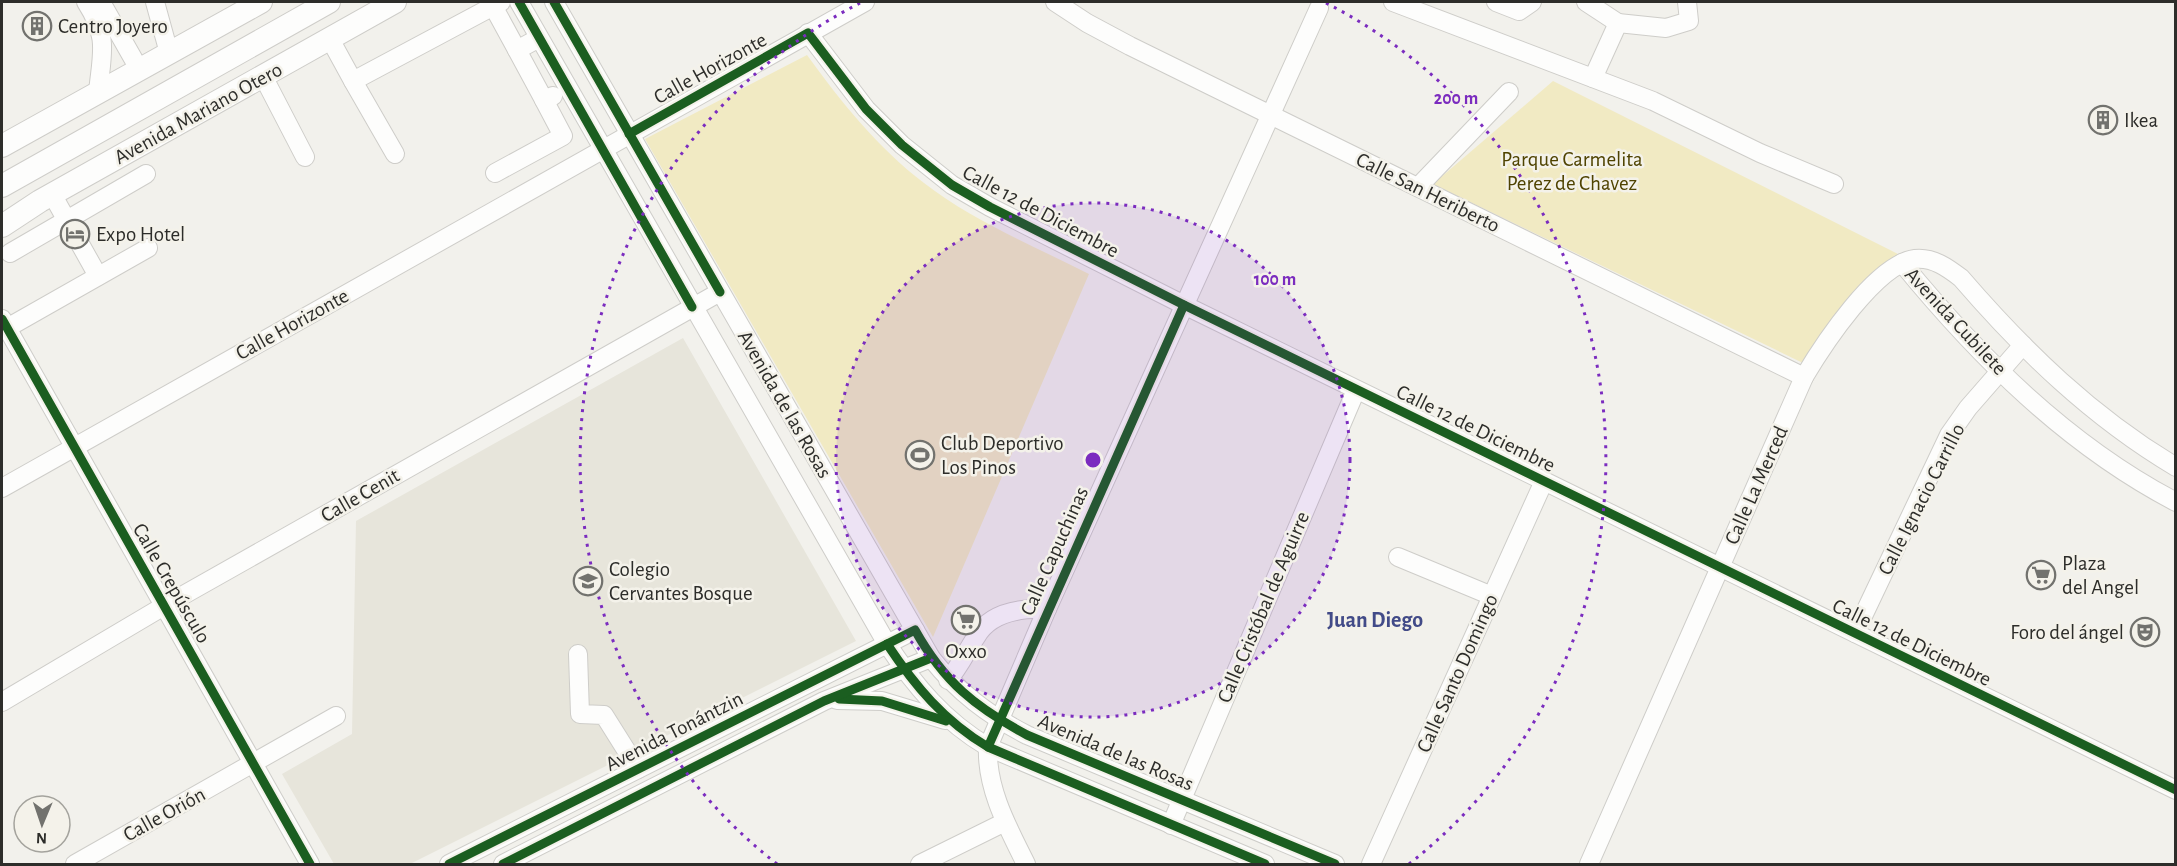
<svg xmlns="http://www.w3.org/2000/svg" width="2177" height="866" font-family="'Alegreya Sans',sans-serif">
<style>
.built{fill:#e7e5db}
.green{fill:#f1eac3}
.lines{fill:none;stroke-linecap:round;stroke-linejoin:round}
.minor-casing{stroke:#cecdc9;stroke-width:20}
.major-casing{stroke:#cecdc9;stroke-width:24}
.minor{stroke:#fdfdfc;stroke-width:18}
.major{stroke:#fdfdfc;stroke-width:22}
.cycleway-casing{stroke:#f4f2ea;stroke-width:13}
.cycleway{stroke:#1b5e20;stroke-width:9}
.ring{fill:none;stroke:#7b2cbf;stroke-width:3;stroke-dasharray:3 6}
.labels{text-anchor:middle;stroke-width:5;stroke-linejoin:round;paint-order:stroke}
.poi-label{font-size:21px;fill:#2d2d2a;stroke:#f4f2ea;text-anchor:start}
.street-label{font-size:21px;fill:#2d2d2a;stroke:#f4f2ea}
.park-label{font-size:21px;fill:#4f4301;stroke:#f4f2ea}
.neighbourhood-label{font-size:22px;font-weight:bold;fill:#424b88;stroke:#f4f2ea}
.centre{fill:#7b2cbf;stroke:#f4f2ea;stroke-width:3}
.ring-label{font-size:18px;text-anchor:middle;font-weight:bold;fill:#7b2cbf;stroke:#f4f2ea;stroke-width:5;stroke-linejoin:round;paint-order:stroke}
</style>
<rect width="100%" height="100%" fill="#f2f1ec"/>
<!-- built -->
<path class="built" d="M683 338 856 641 410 864H334L282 774 352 734 356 521Z"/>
<!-- green -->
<g class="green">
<path d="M807 55C841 102 878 148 924 183 973 221 1034 246 1089 274L933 637 645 139Z"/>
<path d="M1553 81 1900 255 1803 363 1433 184Z"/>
</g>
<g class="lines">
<!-- minor casing -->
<g class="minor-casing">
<g id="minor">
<path d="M86 2C109 38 102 52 98 92"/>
<path d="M101 2 139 69"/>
<path d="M155 2 169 53"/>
<path d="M519 2 887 644C915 686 944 721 988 747L1265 864"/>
<path d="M554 2 931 658C958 692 988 715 1027 735L1335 864"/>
<path d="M1055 2 1087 23 1130 46 1804 377"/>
<path d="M1393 2 1653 101 1760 153 1834 184"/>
<path d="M1496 2 1519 11 1532 2"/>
<path d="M1586 2 1618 23"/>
<path d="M493 6 517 50 539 38"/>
<path d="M808 33 866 109 902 145 952 185 990 207 1184 305 2176 790"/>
<path d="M330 39 353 81 501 2"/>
<path d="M517 50 544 100 553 96"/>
<path d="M264 78 305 157"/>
<path d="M1593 78 1618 23 1666 28 1689 21 1687 2"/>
<path d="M353 81 395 154"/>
<path d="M495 173 563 136 544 100"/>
<path d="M1418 187 1509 92"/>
<path d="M52 194 98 276"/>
<path d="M10 253 146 174"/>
<path d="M1902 263C1979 357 2067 445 2176 502"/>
<path d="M2 319 310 864"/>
<path d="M7 328 148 248"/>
<path d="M2 488 865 2"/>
<path d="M1398 557 1492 596"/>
<path d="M1855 633 1949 435 1968 408 2023 345"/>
<path d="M578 654 580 714 604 715 638 769"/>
<path d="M948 680C960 666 966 652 976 637 990 612 1022 608 1047 609"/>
<path d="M837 700 882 701 945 720"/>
<path d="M2 702 164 606 720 292"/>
<path d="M1171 825 1356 390"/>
<path d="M75 864 336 716"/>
<path d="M449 864 915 630"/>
<path d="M503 864 824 701 931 658"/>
<path d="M920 864 1005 822"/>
<path d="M1026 864C1008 828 986 788 988 747L1047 609 1319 8"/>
<path d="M1371 864 1544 481"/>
<path d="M1589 864 1804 377C1823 345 1876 264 1915 259 1933 257 1948 268 1961 278 2024 351 2092 417 2176 467"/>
</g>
</g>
<!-- major casing -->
<g class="major-casing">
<g id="major">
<path d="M2 146 261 2"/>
<path d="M2 186 329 2"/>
<path d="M2 226 40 201 395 2"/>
</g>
</g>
<!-- minor -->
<use href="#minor" class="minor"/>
<!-- major -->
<use href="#major" class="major"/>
<!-- cycleway casing -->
<g class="cycleway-casing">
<g id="cycleway">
<path d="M519 2 692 307"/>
<path d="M554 2 720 292"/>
<path d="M629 134 808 33 866 109 902 145 952 185 990 207 1184 305 2176 790"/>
<path d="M2 319 310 864"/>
<path d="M887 644C915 686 944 721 988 747L1265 864"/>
<path d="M839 699 882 701 946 721"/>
<path d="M988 747 1184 305"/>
<path d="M449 864 915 630C944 682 975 707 1027 735L1335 864"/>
<path d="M503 864 824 701 931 658"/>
</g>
</g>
<!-- cycleway -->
<use href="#cycleway" class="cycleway"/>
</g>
<!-- distance rings -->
<circle cx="1093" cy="460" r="257" fill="#7b2cbf" fill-opacity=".12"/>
<g class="ring">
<circle cx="1093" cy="460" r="257"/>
<path d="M777 864A513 513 0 0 1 860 3M1326 3A513 513 0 0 1 1409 864"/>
</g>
<!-- icons -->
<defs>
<g id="building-ring" transform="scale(1.5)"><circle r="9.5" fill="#f4f2ea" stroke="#72726e" stroke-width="1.5"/><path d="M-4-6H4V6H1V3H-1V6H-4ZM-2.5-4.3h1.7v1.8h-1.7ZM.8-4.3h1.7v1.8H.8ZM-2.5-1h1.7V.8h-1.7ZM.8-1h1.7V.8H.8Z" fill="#72726e"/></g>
<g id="hotel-ring" transform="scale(1.5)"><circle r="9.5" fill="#f4f2ea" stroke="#72726e" stroke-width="1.5"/><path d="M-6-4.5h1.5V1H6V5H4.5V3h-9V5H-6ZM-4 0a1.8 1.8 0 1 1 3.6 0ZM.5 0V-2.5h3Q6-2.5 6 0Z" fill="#72726e"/></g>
<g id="stadium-ring" transform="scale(1.5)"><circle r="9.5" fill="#f4f2ea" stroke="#72726e" stroke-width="1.5"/><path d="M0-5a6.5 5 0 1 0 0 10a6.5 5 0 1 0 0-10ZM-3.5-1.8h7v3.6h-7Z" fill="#72726e"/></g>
<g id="supermarket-ring" transform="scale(1.5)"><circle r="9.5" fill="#f4f2ea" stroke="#72726e" stroke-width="1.5"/><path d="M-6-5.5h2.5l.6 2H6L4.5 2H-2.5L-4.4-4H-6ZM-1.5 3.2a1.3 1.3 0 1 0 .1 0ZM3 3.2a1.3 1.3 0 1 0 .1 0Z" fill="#72726e"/></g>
<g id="school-ring" transform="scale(1.5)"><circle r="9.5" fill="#f4f2ea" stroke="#72726e" stroke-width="1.5"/><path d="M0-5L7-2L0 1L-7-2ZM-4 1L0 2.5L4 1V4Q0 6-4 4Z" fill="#72726e"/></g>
<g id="theatre-ring" transform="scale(1.5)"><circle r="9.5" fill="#f4f2ea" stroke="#72726e" stroke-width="1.5"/><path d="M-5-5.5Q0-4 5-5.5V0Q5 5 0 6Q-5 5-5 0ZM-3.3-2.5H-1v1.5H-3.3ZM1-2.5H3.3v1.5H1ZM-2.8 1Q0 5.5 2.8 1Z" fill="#72726e"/></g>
</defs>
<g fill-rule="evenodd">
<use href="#building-ring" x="37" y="26"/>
<use href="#building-ring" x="2103" y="120"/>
<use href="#hotel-ring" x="75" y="234"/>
<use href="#stadium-ring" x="920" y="455"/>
<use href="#supermarket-ring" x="2041" y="575"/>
<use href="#school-ring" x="588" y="581"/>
<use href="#supermarket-ring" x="966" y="620"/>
<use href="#theatre-ring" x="2145" y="632"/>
</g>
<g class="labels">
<!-- poi labels -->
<g class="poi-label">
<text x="58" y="33">Centro Joyero</text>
<text x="2124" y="127">Ikea</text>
<text x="96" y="241">Expo Hotel</text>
<text x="941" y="450">Club Deportivo<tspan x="941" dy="24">Los Pinos</tspan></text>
<text x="2062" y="570">Plaza<tspan x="2062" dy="24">del Angel</tspan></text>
<text x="609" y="576">Colegio<tspan x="609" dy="24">Cervantes Bosque</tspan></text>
<text x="2124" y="639" text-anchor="end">Foro del ángel</text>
<text x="966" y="658" text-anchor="middle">Oxxo</text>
</g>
<!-- street labels -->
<g class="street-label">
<text transform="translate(710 68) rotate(-29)" y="7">Calle Horizonte</text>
<text transform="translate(198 113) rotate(-29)" y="7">Avenida Mariano Otero</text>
<text transform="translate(1428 192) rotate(26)" y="7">Calle San Heriberto</text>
<text transform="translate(1041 211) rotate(28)" y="7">Calle 12 de Diciembre</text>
<text transform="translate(1956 321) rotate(47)" y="7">Avenida Cubilete</text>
<text transform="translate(292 324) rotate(-29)" y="7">Calle Horizonte</text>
<text transform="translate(785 404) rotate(60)" y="7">Avenida de las Rosas</text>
<text transform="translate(1476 428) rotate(26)" y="7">Calle 12 de Diciembre</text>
<text transform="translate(1756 485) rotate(-66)" y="7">Calle La Merced</text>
<text transform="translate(360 495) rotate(-30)" y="7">Calle Cenit</text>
<text transform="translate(1921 499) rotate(-63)" y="7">Calle Ignacio Carrillo</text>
<text transform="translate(1054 551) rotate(-66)" y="7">Calle Capuchinas</text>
<text transform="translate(172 583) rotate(60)" y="7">Calle Crepúsculo</text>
<text transform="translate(1263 607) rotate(-67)" y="7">Calle Cristóbal de Aguirre</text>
<text transform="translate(1912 642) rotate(26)" y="7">Calle 12 de Diciembre</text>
<text transform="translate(1457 673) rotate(-66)" y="7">Calle Santo Domingo</text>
<text transform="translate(674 731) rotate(-27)" y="7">Avenida Tonántzin</text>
<text transform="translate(1116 752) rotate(23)" y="7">Avenida de las Rosas</text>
<text transform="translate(164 814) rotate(-29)" y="7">Calle Orión</text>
</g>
<!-- park labels -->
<g class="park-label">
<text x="1572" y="166">Parque Carmelita<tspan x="1572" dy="24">Perez de Chavez</tspan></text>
</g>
<!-- neighbourhood labels -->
<g class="neighbourhood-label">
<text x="1375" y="627">Juan Diego</text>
</g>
</g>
<circle cx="1093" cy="460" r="9" class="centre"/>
<g class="ring-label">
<text x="1456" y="104">200 m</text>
<text x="1275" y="285">100 m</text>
</g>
<!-- border -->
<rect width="2177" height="866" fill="none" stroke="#2d2d2a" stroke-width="6"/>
<!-- north arrow -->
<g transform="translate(42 824) rotate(182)"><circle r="28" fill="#f4f2ea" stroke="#a4a39d" stroke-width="1.5"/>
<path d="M0-4.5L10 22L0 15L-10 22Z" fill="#72726e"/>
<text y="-9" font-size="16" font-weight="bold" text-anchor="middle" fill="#2d2d2a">N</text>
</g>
</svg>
